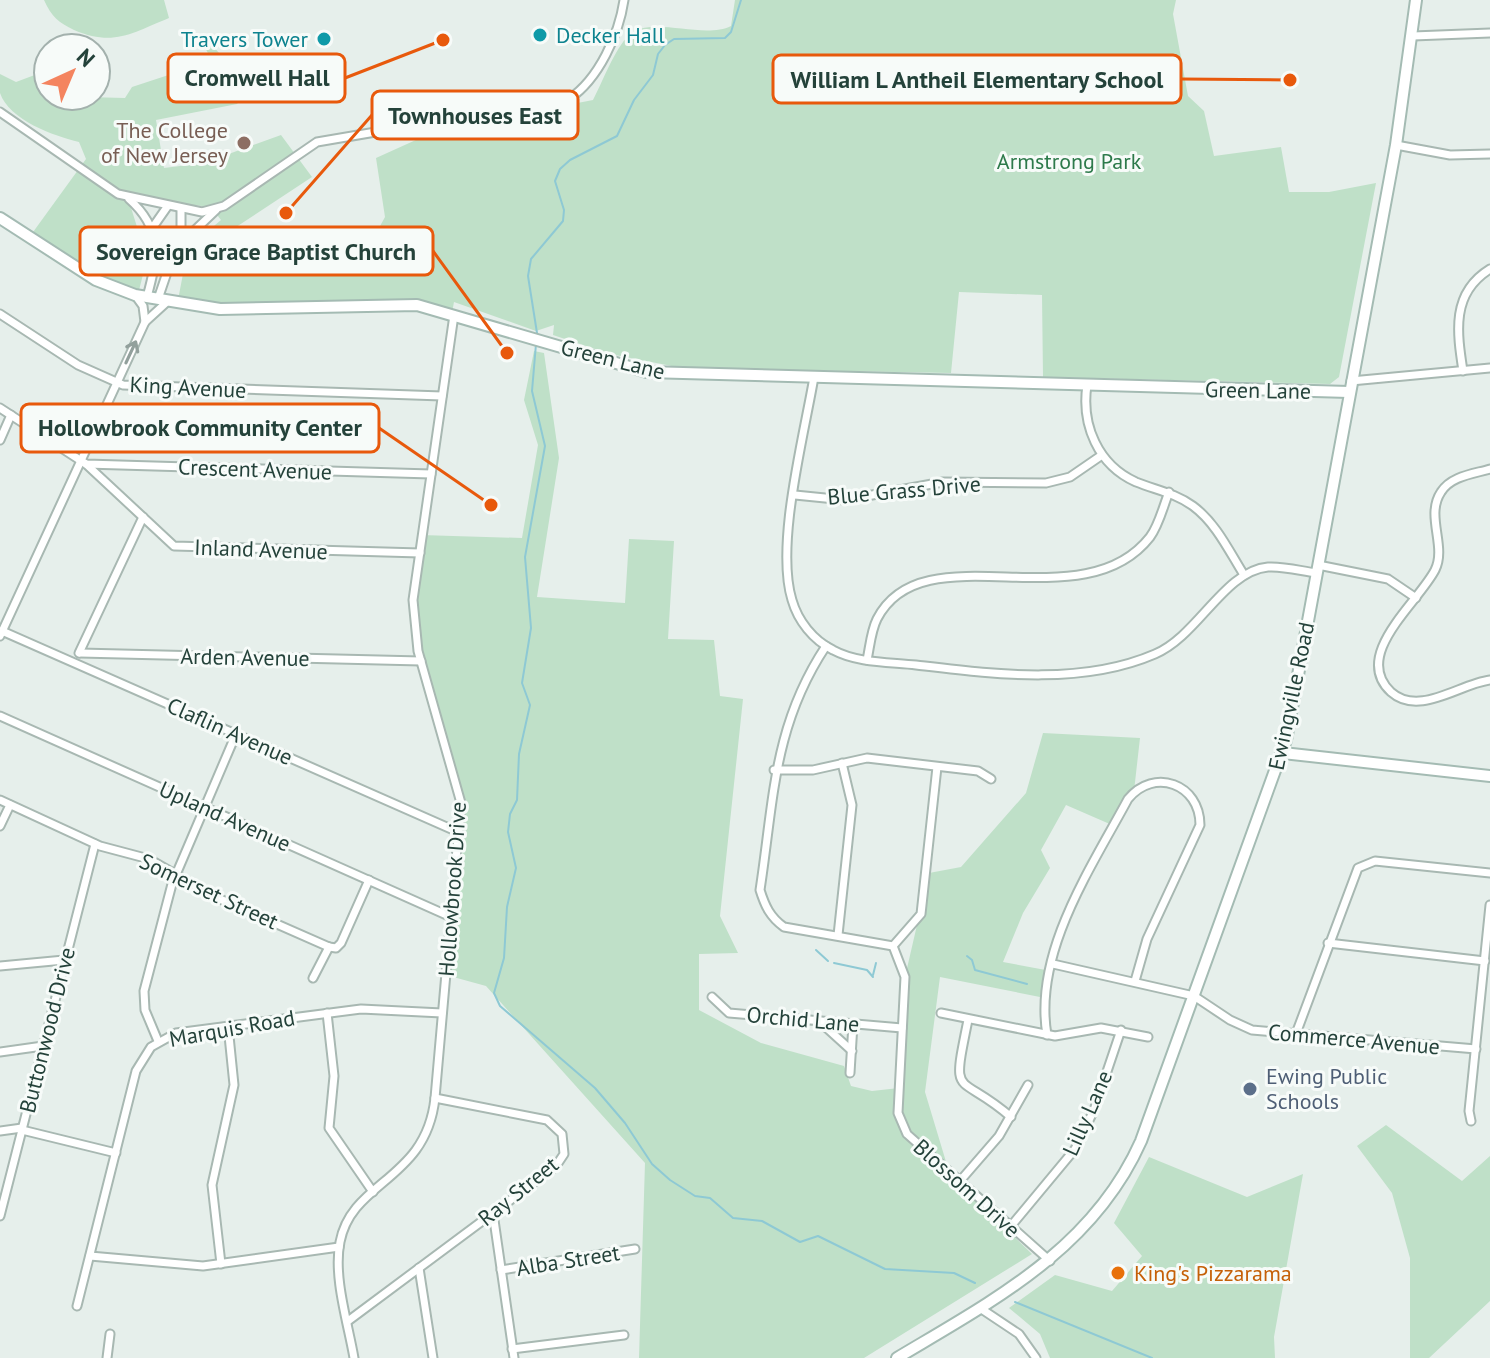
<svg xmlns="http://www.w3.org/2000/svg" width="1490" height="1358" font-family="'PT Sans',sans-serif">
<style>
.green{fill:#bfe0c8}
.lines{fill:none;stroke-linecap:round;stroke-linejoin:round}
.stream{stroke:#8ec9d4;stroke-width:2}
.street-casing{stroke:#a8b8b2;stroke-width:11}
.secondary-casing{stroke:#a4bbb3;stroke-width:14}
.street{stroke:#fff;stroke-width:7}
.secondary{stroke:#fff;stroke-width:10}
.oneway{stroke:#92a09c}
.culture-dot{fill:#0f9aa8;stroke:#f7fbf9;stroke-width:3}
.education-dot{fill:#8d6e63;stroke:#f7fbf9;stroke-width:3}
.service-dot{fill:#5c6f8a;stroke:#f7fbf9;stroke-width:3}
.food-dot{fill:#e8710a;stroke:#f7fbf9;stroke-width:3}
.labels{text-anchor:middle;stroke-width:6;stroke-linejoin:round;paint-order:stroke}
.culture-label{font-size:22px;fill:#0d838f;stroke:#f7fbf9;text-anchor:start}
.education-label{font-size:22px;fill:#785e54;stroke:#f7fbf9;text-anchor:end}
.park-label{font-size:22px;fill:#2d7a4b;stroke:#f7fbf9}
.street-label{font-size:22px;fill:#24423a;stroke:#f7fbf9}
.service-label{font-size:22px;fill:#4e5e75;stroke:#f7fbf9;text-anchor:start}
.food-label{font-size:22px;fill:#c56008;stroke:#f7fbf9;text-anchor:start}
.leader{fill:none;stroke:#e8590c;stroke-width:3}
.callout-dot{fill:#e8590c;stroke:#f7fbf9;stroke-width:3}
.callout{fill:#f7fbf9;stroke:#e8590c;stroke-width:3}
.callout-label{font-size:24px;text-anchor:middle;font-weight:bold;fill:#24423a}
</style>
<rect width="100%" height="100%" fill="#e6efeb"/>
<!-- green -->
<g class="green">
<path d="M44 0H164L169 18C132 33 114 47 74 30 59 23 51 16 44 0Z"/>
<path d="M735 0H1176L1173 14 1188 96 1204 111 1214 156 1281 147 1289 192H1329L1376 183 1339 377 1330 384 1043 377 1042 295 959 292 951 373 682 368 610 354 553 335 554 325 536 331 454 302 451 318 401 306 177 305 188 248 221 220 211 207 128 198 147 259 137 298 28 239 86 159 79 142C54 136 9 120 0 93 0 89 0 79 0 74L16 82 48 70V96L125 98 132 87 205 63 208 53 200 39 204 36 251 89 237 104 156 120 164 168 204 163 281 135 312 177 230 231 244 247 267 264 283 262 323 232 374 237 385 217 376 158 438 130 593 100C603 81 614 50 629 35 650 15 703 40 731 26Z"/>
<path d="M534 351 544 353 559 458 537 597 625 603 629 539 674 541 668 639 714 640 720 696 743 699 720 916 738 953 699 954V1010L761 1043 844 1066 851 1086 872 1091 899 1088 905 977 929 873 961 867 1026 793 1043 733 1140 738 1134 791 1112 825 1066 805 1041 850 1050 868 1023 913 1003 962 1051 971 1045 998 940 977 925 1092 950 1175 1032 1254 864 1358H639L645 1163 486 986 446 975 461 801 416 646 415 576 421 535 522 538 538 445 524 400Z"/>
<path d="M1386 1125 1462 1181 1490 1156V1301L1429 1358H1410V1258L1392 1193 1357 1146Z"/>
<path d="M1149 1157 1247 1197 1303 1174 1274 1337 1275 1358H1050L1040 1334 1009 1308 1055 1275 1112 1291 1142 1256 1114 1223Z"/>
</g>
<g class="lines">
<!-- stream -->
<g class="stream">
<path d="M537 333 528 276 531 259 563 221 564 210 555 181 560 169 570 160 617 136 634 100 653 75 658 54 665 45 674 39 725 38 731 32 741 0"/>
<path d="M536 344 532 391 545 446 525 557 531 628 522 683 530 705 519 754 517 800 510 814 508 832 516 868 507 907 504 958 494 993 500 1006 595 1088 625 1123 652 1164 670 1180 695 1196 710 1198 733 1218 762 1221 800 1242 818 1236 885 1269 954 1273 975 1283"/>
<path d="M816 950 828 961"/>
<path d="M967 956 972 960 975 970 1027 984"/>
<path d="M834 963 867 970 873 977"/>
<path d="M873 975 876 963"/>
<path d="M1015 1302 1152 1358"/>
</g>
<!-- street casing -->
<g class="street-casing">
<g id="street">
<path d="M1413 36 1490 33"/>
<path d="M0 112 118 194 202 212 224 206 317 142 569 99C599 79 619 34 624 0"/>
<path d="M1396 145 1450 155 1490 154"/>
<path d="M129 199C163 229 158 257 147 297"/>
<path d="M181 209V242"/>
<path d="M153 227 167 207"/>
<path d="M135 295 143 306 145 322"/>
<path d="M158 299 175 249 216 210"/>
<path d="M0 314 78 365 123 385 442 396"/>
<path d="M1463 371C1457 332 1451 293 1490 269"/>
<path d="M814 377C804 436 775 545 792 600 798 621 813 640 833 650 857 663 888 662 916 665 993 674 1081 686 1155 654 1198 636 1224 571 1268 567 1284 566 1301 571 1316 573"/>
<path d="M1351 381 1490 368"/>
<path d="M1087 385C1081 425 1098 465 1136 482 1156 490 1175 493 1193 506 1216 523 1229 551 1244 575"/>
<path d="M0 408 86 464 431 474"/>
<path d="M0 440 11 415"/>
<path d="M86 464 174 546 420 553"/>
<path d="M1490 469C1473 474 1451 476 1441 492 1425 516 1447 546 1435 570 1418 603 1351 655 1391 692 1419 717 1459 684 1490 680"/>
<path d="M795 495 845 500 943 482 1046 483 1070 477 1102 455"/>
<path d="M1318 565 1388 579 1416 598"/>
<path d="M2 631 458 832"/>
<path d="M0 636 145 322 168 301"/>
<path d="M826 646C773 726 774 799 760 890 765 906 770 917 784 927L893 946 905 977 898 1113 907 1134 1050 1261"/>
<path d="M79 653 143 517"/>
<path d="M80 653 421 661"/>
<path d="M867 660C870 646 871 631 877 619 923 529 1082 624 1150 537 1159 525 1163 507 1169 492"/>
<path d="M0 716 451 917"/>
<path d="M774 770H813L867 758 978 771 991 779"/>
<path d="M0 800 100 846 149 859 213 896 329 947"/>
<path d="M0 826 10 805"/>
<path d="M838 935 852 805 842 763"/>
<path d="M1328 943 1485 961"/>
<path d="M893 946 921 914 937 767"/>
<path d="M329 947 336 948 341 943 369 880"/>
<path d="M1053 964 1194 996 1230 1020 1252 1030 1476 1049"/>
<path d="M0 966 64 960"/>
<path d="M313 978 329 947"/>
<path d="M712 997 729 1013 902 1028"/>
<path d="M327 1013 334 1076 329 1128 373 1192"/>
<path d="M941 1013 1055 1036 1101 1028 1148 1037"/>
<path d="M968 1020C951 1103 957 1070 1011 1117"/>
<path d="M819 1021 852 1051"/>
<path d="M1297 1031 1358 868 1375 861 1490 873"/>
<path d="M1047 1035C1033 953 1091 868 1128 799 1154 767 1200 784 1200 825L1147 939 1135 981"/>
<path d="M158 1041 145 1010 144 991 172 884 236 734"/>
<path d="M0 1052 43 1046"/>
<path d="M850 1073 853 1024"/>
<path d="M1471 1121 1469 1111 1490 905"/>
<path d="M22 1130 116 1153"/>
<path d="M0 1131 22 1128"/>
<path d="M960 1181 999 1136 1028 1085"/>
<path d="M493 1213 514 1358"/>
<path d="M0 1216 95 844"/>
<path d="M1011 1226 1075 1149 1094 1110 1121 1030"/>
<path d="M90 1256 203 1266 339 1247"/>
<path d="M221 1264 212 1185 234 1085 228 1026"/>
<path d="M419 1268 433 1358"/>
<path d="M501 1270 635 1249"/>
<path d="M77 1306 136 1071 151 1047 176 1033 361 1009 442 1013"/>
<path d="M980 1308 1019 1334 1036 1358"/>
<path d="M348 1321 556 1166 564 1154 562 1134 547 1120 435 1098"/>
<path d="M512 1349 624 1335"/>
<path d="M107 1358 110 1334"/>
<path d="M354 1358C348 1323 333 1277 340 1242 352 1180 426 1181 435 1098L461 803 418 651 413 600 454 315"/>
</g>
</g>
<!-- secondary casing -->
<g class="secondary-casing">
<g id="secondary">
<path d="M0 218 96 280 135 295 220 309 417 305 647 372 1349 392"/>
<path d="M1283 753 1490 776"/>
<path d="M897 1358C994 1300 1093 1249 1141 1141L1286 740 1396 145 1416 0"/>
</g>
</g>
<!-- street -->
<use href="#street" class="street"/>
<!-- secondary -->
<use href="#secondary" class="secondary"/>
</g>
<!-- one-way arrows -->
<defs><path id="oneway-shaft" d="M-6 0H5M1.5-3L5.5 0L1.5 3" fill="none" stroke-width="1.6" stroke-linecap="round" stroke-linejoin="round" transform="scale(2)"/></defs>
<use class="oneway" href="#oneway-shaft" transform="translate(131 352) rotate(-65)"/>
<!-- markers -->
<g class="culture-dot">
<circle cx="540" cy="35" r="8"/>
<circle cx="324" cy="39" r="8"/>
</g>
<circle class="education-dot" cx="244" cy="143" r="8"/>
<circle class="service-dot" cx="1250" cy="1089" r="8"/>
<circle class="food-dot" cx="1118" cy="1273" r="8"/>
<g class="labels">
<!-- culture labels -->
<g class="culture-label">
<text x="556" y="43">Decker Hall</text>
<text x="308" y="47" text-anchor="end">Travers Tower</text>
</g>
<!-- education labels -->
<g class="education-label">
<text x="228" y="138">The College<tspan x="228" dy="25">of New Jersey</tspan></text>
</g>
<!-- park labels -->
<g class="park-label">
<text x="1069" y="169">Armstrong Park</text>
</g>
<!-- street labels -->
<g class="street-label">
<text transform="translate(613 359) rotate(14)" y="8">Green Lane</text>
<text transform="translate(188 387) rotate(3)" y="8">King Avenue</text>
<text transform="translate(1258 390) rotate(1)" y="8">Green Lane</text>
<text transform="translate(255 469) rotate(2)" y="8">Crescent Avenue</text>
<text transform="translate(904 490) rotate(-5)" y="8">Blue Grass Drive</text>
<text transform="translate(261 549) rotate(2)" y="8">Inland Avenue</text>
<text transform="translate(245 657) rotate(1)" y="8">Arden Avenue</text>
<text transform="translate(1291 696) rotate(-78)" y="8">Ewingville Road</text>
<text transform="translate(230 731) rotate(24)" y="8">Claflin Avenue</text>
<text transform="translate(225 816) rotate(24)" y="8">Upland Avenue</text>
<text transform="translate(452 889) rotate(-86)" y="8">Hollowbrook Drive</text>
<text transform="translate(209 891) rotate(25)" y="8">Somerset Street</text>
<text transform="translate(803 1019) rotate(5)" y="8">Orchid Lane</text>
<text transform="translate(232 1028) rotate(-10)" y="8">Marquis Road</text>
<text transform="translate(47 1030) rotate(-76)" y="8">Buttonwood Drive</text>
<text transform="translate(1354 1039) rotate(5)" y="8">Commerce Avenue</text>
<text transform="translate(1087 1113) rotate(-66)" y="8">Lilly Lane</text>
<text transform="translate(967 1188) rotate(42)" y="8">Blossom Drive</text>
<text transform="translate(518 1191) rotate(-39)" y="8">Ray Street</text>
<text transform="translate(568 1260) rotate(-9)" y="8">Alba Street</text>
</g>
<!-- service labels -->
<g class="service-label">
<text x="1266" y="1084">Ewing Public<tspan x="1266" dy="25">Schools</tspan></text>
</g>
<!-- food labels -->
<g class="food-label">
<text x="1134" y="1281">King's Pizzarama</text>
</g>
</g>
<!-- callouts -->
<path class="leader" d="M443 40L345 78M1290 80L1181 79M286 213L372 115M507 353L433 251M491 505L379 428"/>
<g class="callout-dot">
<circle cx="443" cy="40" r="8"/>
<circle cx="1290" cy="80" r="8"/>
<circle cx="286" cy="213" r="8"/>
<circle cx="507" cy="353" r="8"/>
<circle cx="491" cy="505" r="8"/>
</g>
<g class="callout">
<rect x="168" y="54" width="177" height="48" rx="8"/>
<rect x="773" y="55" width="408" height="48" rx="8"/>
<rect x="372" y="91" width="206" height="48" rx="8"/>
<rect x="80" y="227" width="353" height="48" rx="8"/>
<rect x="21" y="404" width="358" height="48" rx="8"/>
</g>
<g class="callout-label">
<text x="257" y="86">Cromwell Hall</text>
<text x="977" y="88">William L Antheil Elementary School</text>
<text x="475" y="124">Townhouses East</text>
<text x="256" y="260">Sovereign Grace Baptist Church</text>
<text x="200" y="436">Hollowbrook Community Center</text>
</g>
<!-- north arrow -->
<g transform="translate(72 72) rotate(44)"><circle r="38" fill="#f7fbf9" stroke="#a3b1ad" stroke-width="2"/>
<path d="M0-6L14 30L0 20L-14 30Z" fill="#f4845f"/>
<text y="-12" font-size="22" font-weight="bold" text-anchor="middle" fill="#24423a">N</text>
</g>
</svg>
